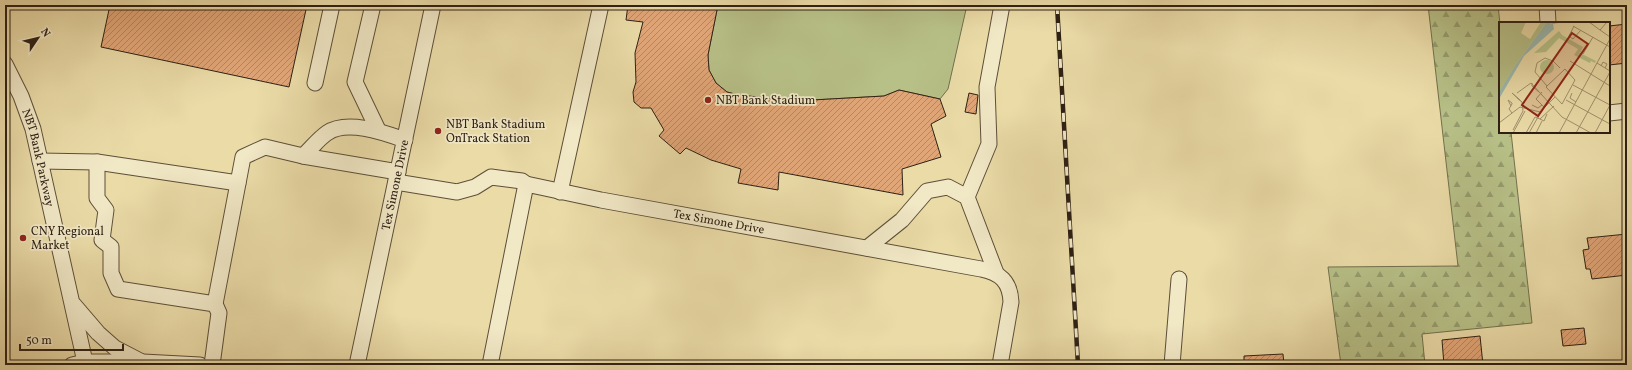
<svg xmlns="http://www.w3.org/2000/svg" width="1632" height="370" font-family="Vollkorn,serif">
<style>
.forest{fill:url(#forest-firs);stroke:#72704e}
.pitch{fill:#b7c087;stroke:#72704e}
.building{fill:url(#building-hatch);stroke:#2e2014}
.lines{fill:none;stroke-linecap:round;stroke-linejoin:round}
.minor-casing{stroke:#5d4f39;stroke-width:17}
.minor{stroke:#f1e8c6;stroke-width:15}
.rail-casing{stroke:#2e2014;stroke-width:4.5}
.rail{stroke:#f1e8c6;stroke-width:3;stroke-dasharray:9;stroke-linecap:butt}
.poi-dot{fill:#8f2418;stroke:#f1e8c6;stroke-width:1.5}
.labels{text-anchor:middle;stroke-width:3.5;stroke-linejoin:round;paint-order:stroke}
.poi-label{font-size:12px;fill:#2e2014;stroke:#f1e8c6;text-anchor:start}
.street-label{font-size:12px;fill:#2e2014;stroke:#f1e8c6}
.inset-road{fill:none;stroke:#9f906c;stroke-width:1}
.view{fill:#8f2418;fill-opacity:0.15;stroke:#8f2418;stroke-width:2}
.inset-edge{fill:none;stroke:#2e2014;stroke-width:2}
</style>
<defs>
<pattern id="forest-firs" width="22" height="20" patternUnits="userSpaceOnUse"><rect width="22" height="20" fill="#b7c087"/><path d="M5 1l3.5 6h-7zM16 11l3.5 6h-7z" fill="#959c6d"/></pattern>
<pattern id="building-hatch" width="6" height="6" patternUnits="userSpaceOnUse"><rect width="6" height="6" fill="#e1a678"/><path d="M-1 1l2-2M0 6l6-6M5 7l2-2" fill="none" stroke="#b78761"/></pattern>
</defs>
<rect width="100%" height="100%" fill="#eadba7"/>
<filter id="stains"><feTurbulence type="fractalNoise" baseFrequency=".005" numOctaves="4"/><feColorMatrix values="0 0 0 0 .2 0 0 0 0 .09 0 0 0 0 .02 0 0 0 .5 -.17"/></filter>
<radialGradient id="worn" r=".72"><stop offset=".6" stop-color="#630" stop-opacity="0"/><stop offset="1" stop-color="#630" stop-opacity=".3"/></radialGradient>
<!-- forest -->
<path class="forest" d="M1428 5H1498L1500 24V132H1511L1532 323 1422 334 1425 365H1341L1328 267 1458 266Z"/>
<!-- pitch -->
<path class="pitch" d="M718 5H967L948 89 940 99 899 90 884 96 794 101 739 95 727 92 716 83 709 70 708 55Z"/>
<!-- building -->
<g class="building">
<path d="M110 5H307L289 87 101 47Z"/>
<path d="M628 5H718L708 55 709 70 716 83 727 92 739 95 794 101 884 96 899 90 940 99 946 116 931 124 941 157 902 169 903 195 779 172 778 190 738 183 741 169 711 160 686 148 680 154 659 136 664 130 651 108H641L634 102 633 92 636 82 635 53 643 22 626 20Z"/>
<path d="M1627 24V63L1609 65V26Z"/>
<path d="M969 93 978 95 976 114 965 112Z"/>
<path d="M1627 234V275L1592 279 1590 269H1586L1583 250 1589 249 1587 238Z"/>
<path d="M1584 328 1586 344 1563 346 1561 330Z"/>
<path d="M1480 336 1483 365H1444L1442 340Z"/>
<path d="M1283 354 1284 365H1244V356Z"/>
</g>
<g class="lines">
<!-- minor casing -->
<g class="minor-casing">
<g id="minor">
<path d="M373 5 355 82 378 130"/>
<path d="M1547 5 1548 23"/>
<path id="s1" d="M5 64 21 96 33 129 85 362"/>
<path d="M315 83 332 5"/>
<path d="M1609 113 1627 111"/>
<path d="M303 156C311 149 318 139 327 133 347 119 385 133 405 140"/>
<path d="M40 161 97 162 238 183"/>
<path d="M97 162V198L106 210 102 240 111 247V273L118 289 215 304 219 313 212 365"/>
<path d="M396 182 457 192 475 187 491 177 522 181 526 184"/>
<path d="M560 192 601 5"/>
<path d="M967 197 989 144 987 87 1002 5"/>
<path d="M867 248 902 220 927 191 948 187 967 197 996 273"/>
<path d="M215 304 243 157 265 147 303 156 398 172"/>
<path d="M74 305 98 333 115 348 140 361"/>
<path d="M72 365 85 362H143L200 365"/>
<path id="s2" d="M357 365 433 5"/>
<path id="s3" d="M490 365 526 184 601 200 981 269C1000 273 1010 281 1011 302L1000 365"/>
<path d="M1172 365 1179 279"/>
</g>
</g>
<!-- minor -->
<use href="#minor" class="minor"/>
<!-- rail casing -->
<g class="rail-casing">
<path id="rail" d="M1057 5 1078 365"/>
</g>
<!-- rail -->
<use href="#rail" class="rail"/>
</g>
<!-- markers -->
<g class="poi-dot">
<circle cx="708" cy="100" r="4"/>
<circle cx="438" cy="131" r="4"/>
<circle cx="23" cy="238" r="4"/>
</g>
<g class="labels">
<!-- poi labels -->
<g class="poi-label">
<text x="716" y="104">NBT Bank Stadium</text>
<text x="446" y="128">NBT Bank Stadium<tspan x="446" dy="14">OnTrack Station</tspan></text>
<text x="31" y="235">CNY Regional<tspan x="31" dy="14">Market</tspan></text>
</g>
<!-- street labels -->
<g class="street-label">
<text dy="4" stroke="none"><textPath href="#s1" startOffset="100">NBT Bank Parkway</textPath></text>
<text dy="4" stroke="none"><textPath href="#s2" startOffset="184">Tex Simone Drive</textPath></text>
<text dy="4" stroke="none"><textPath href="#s3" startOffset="381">Tex Simone Drive</textPath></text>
</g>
</g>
<!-- overview -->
<g transform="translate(1499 22)">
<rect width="111" height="111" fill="#eadba7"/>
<path d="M0 0H27L22 11 31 17 42 0H48L18 41 0 74Z" fill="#b7c087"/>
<path d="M60 9 63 13 84 25 81 31 97 39 96 41 92 39 91 41 75 33 79 27 60 16 47 30 35 31Z" fill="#b7c087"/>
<path d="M41 45a7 7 0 1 1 14 0a7 7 0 1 1-14 0Z" fill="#b7c087"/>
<path d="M48 0H52L51 3 53 0H65L54 2 55 7 25 34 0 77 1 69 18 41Z" fill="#9ab9b0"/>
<path class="inset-road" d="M90 0 101 8M108 0 101 8 111 15M74 4 111 25M75 4 70 14 74 17 82 8M84 32 94 15M71 39 111 64M98 41 111 49M102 44 104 40 108 42 106 46M66 47 76 58 63 82 47 65ZM33 61V64L40 70M74 63 111 83M48 64 36 50 38 41 46 36 54 39 61 46M43 70 37 77 43 83M18 71 32 61 63 95 92 111M73 71 71 76 77 80M67 78 111 102M22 79 13 71 23 80M33 83 39 86 43 83 45 85M12 84 9 78 13 81V82L10 87 13 91M41 97 45 99 48 92M0 101 21 85 41 90M14 108 24 89 23 80 18 76M14 111 26 89M27 111 36 95 41 97 55 84M30 111 43 88 56 75M37 111 43 99M60 111 111 17M77 111 111 50M96 111 111 83"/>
<path class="view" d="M73 11 89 22 39 94 23 83Z"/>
<rect width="111" height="111" class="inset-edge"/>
</g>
<!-- margin -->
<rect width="1632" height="370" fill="none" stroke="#eadba7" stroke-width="20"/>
<rect x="6" y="6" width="1620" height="358" fill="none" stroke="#2e2014" stroke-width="2"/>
<rect x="10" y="10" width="1612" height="350" fill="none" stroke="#2e2014"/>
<!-- north arrow -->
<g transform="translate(38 38) rotate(55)" stroke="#f1e8c6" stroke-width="3" paint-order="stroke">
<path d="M0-3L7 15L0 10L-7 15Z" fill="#2e2014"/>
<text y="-6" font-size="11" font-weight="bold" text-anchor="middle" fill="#2e2014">N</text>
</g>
<!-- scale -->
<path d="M20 344v6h103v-6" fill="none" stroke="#2e2014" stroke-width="2"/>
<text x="26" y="344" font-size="12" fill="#2e2014" stroke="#f1e8c6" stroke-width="3" paint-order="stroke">50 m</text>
<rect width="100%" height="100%" filter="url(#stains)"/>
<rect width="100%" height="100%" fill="url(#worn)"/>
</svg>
